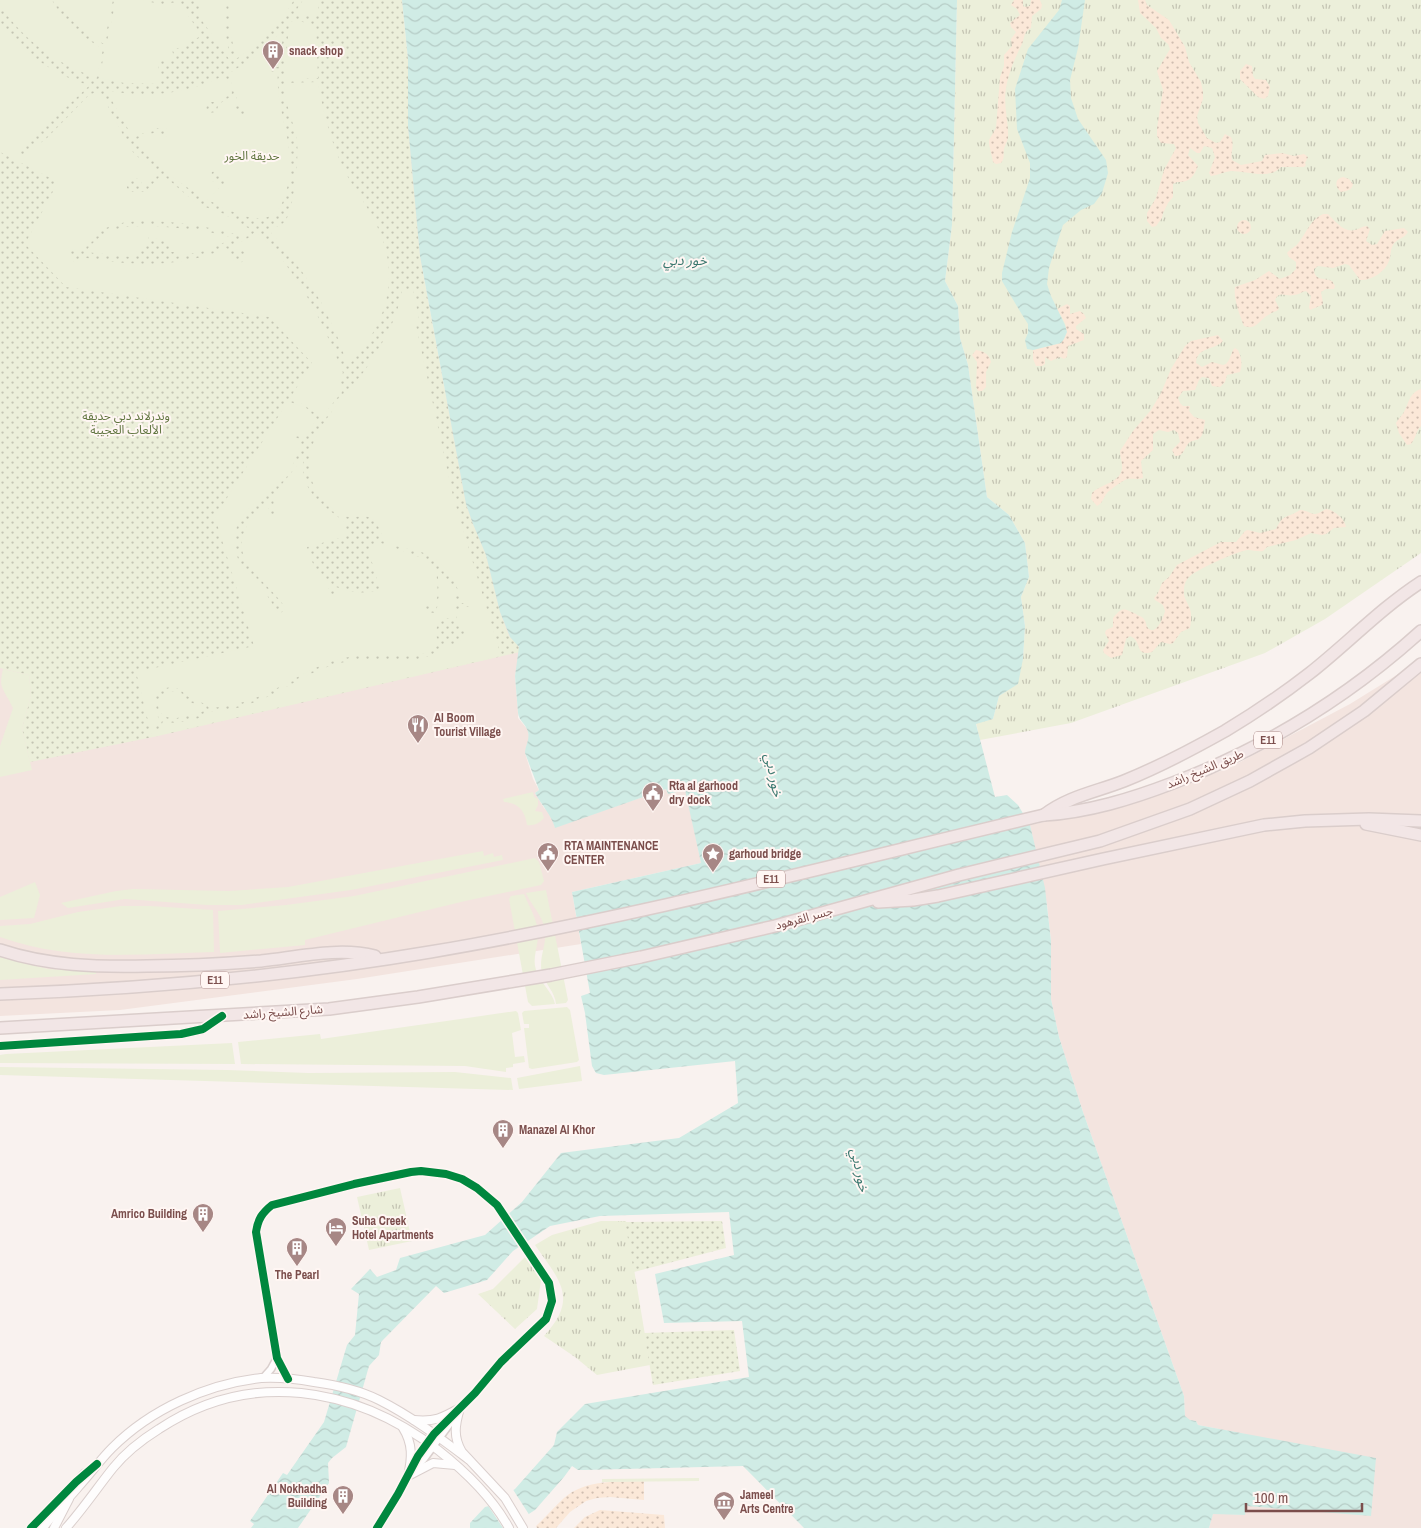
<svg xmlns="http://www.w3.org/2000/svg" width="1421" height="1528" font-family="'Archivo Narrow','Noto Sans Arabic',sans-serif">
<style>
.residential{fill:#f3e4df}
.grass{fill:url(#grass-tufts)}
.sand{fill:url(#sand-dots)}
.park{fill:url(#park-dots)}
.garden{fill:#ecefda}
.water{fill:url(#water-waves)}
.pier{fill:#f9f2ef}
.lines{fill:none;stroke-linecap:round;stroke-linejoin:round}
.minor-casing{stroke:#dacfcd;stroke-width:9}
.tertiary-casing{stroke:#dacfcd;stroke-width:10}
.motorway-casing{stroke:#dacdcb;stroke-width:14}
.minor{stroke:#fefdfd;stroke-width:6}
.tertiary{stroke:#fefdfd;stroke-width:8}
.motorway{stroke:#f2e6e6;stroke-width:11}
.cycleway-casing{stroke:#fff6f3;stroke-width:11}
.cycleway{stroke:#00873e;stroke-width:8}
.labels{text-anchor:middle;stroke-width:4;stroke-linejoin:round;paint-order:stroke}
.shield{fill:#fff6f3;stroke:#a3807e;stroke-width:1}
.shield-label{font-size:11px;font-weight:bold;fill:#7b4e4c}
.poi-label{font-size:12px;font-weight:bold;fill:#7b4e4c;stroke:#fff6f3;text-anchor:start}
.park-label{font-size:12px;fill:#5f743e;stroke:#fff6f3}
.street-label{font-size:12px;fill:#7b4e4c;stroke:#fff6f3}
.water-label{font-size:14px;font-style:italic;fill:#3b786f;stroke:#fff6f3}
</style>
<defs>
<pattern id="grass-tufts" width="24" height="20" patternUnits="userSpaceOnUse" patternTransform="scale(1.25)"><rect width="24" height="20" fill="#ecefda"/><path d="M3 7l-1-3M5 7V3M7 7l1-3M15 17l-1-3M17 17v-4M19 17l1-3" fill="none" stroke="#c4c4b3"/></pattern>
<pattern id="sand-dots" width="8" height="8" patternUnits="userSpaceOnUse" patternTransform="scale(1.25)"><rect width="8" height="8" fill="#fbe8d8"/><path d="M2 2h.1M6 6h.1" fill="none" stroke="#d0beb1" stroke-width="1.8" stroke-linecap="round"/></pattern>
<pattern id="park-dots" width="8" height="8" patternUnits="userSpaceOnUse" patternTransform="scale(1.25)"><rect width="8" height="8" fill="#ecefda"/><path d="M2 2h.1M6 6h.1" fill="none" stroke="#c4c4b3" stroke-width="1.8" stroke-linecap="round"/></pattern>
<pattern id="water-waves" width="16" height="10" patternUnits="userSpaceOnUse" patternTransform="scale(1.25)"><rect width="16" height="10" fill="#d0ece5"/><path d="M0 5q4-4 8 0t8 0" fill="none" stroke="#b6ccc6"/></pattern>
</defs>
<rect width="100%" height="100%" fill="#f9f2ef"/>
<!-- residential -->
<g class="residential">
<path d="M0 0H402L423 279 460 467 520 652 515 676 518 713V718L528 730 529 737 525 753 533 779 539 790 535 793 544 808 550 813 555 827 666 789 668 794 686 790 701 863 572 892 581 944 357 979 120 1010 0 1016Z"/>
<path d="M1421 660V1528H1209L1213 1513 1245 1515V1434L1198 1425 1196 1421 1190 1420 1185 1416 1184 1396 1083 1112 1059 1037 1051 999V941L1047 904 1030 825 1109 808 1227 769 1350 704Z"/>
</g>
<!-- grass -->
<g class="grass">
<path d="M957 0H1421V553L1325 619 1265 653 1071 723 980 740 976 723 993 719 999 696 1005 692 1023 659 1025 626 1021 597 1029 577 1025 543 1009 515 987 497 968 365 960 338 958 306 945 281 952 225Z"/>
<path d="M400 1188 412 1241 369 1250 357 1197Z"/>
<path d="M601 1221H626L650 1365 597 1375 575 1357 544 1336C579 1298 560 1281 535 1245L552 1235Z"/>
<path d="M525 1257 541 1280 537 1309 515 1329 478 1294 493 1289Z"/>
</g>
<!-- sand -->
<g class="sand">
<path d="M1014 0H1023V6L1025 7 1030 6 1031 0H1040L1042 5 1041 9 1032 16 1031 28C1023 32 1025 37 1022 44 1015 58 1009 71 1006 88 1003 106 1009 122 1008 138 1007 142 1005 145 1004 149 1003 155 1005 158 1001 163L996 164 993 162 989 144V140L996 128 1000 77 1004 66V55L1012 46 1011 39 1016 32 1011 27 1010 23 1020 15 1017 9 1011 5Z"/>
<path d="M1138 0H1145L1147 5 1169 20 1185 47 1189 62 1201 82 1203 92V99L1197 116 1198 123 1207 138 1216 143 1220 142 1225 134 1231 137C1235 146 1230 152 1232 160L1241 165 1262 161 1265 155 1282 153 1294 156 1304 154 1308 157 1305 163 1306 165 1304 167H1281C1270 180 1247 171 1231 171 1224 172 1218 175 1211 176L1209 173 1215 157 1212 148 1204 146 1200 153H1197L1190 148 1188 155 1198 166C1194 177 1189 183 1177 182L1173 184V197L1168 203 1163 213 1162 218 1156 226 1152 227 1147 221V213L1156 198 1164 170 1176 148 1174 144 1161 143 1157 136V128L1163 90 1157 71 1170 49 1168 44 1161 38 1156 28 1140 13Z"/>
<path d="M1246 64 1252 66 1253 76 1255 79 1266 80 1270 87 1268 96 1264 99 1258 97 1240 79V71Z"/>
<path d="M1343 177 1349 179 1353 184C1352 190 1347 191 1341 192 1335 187 1334 179 1343 177Z"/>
<path d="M1323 214H1328C1335 221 1344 233 1355 230 1360 229 1362 226 1367 226L1370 229 1366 241 1372 245 1377 244 1385 231 1404 228 1408 232C1404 239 1396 239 1393 245 1390 250 1391 256 1389 261 1385 272 1371 281 1360 280L1349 265 1345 264 1333 268 1318 266 1314 269C1314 281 1325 278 1332 281L1335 286 1334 289H1326L1321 292 1323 303 1322 305 1310 310 1309 307 1311 296 1306 291C1301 292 1298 295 1294 295 1285 297 1280 290 1275 300L1279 308 1278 310C1275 312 1272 312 1270 314 1259 319 1257 331 1244 326 1240 316 1233 298 1235 287L1255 280 1269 271 1280 279 1290 275 1296 269V262L1289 257 1287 253C1291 248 1296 247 1299 242 1307 232 1310 220 1323 214Z"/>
<circle cx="1244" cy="227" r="7"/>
<path d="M1067 304 1070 306V314L1080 311 1084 314 1086 318 1076 326V329L1084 334V340L1068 346 1067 357 1064 359 1060 357 1051 361 1045 357V364L1042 366H1036L1033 359V350L1061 343C1070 326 1066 325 1057 309Z"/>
<path d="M1218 335 1223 341 1221 343C1211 350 1197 348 1196 363L1202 367 1212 362 1223 365 1226 364 1229 360 1233 350 1235 348 1238 350C1241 357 1243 364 1240 372L1227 375 1225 382 1220 387 1212 386 1209 378 1202 377 1199 380 1195 390 1183 391 1178 398 1180 403 1183 406H1190L1189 411 1194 417 1205 420C1204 426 1204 435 1199 439 1195 441 1191 440 1188 444 1183 450 1184 456 1175 456L1172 450 1180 442 1178 433 1174 430 1168 432 1159 430 1153 434V450L1141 461 1143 478C1138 480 1132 478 1127 479 1122 481 1111 489 1107 493 1103 498 1103 503 1097 506L1091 499 1092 493C1100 484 1122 483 1122 467 1122 461 1120 457 1120 451L1133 431 1151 410 1161 393 1171 369 1185 346 1191 341Z"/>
<path d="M976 350C984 351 989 354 991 362L986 372V387L982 391H978L976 387 977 362 972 355Z"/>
<path d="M1421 389V426C1416 431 1416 438 1411 444L1407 445 1399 433 1396 423C1398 419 1402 416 1404 412 1409 403 1409 393 1421 389Z"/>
<path d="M1326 509C1334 510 1345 519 1346 527L1334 528 1326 534 1322 535 1311 533 1296 540 1267 547 1263 551C1258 552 1253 550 1248 550 1239 550 1194 571 1189 577 1185 581 1184 586 1184 591 1183 598 1188 603 1190 609 1192 615 1191 622 1190 628L1181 632 1173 643 1170 644 1161 642 1152 652C1134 657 1143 641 1130 636L1126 639 1122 655 1111 658 1104 653 1103 650 1109 641 1105 633 1106 630 1113 627V618C1123 606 1124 609 1136 614 1138 616 1141 616 1143 618 1146 620 1146 626 1148 628 1156 637 1164 616 1165 611L1163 605 1155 600 1154 598 1158 593 1162 583 1169 577 1177 565 1221 542H1236L1245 531 1248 530 1260 533 1276 529C1284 513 1286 519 1300 510 1314 511 1310 519 1326 509Z"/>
<path d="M644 1481V1500L610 1497 597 1498 586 1501 570 1512 556 1528H537L536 1526C546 1517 554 1507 564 1498 586 1479 617 1482 644 1481Z"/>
<path d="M600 1510 664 1515 665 1528H574L585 1517Z"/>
</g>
<!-- park -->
<g class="park">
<path d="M0 0H402L408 59V126L420 256 466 504 473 524 486 555 500 612 509 636 518 645 520 652 158 736 30 762 22 729 31 695 29 675 0 668Z"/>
<path d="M722 1221 726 1248 634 1272 625 1222Z"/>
<path d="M734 1330 740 1371 653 1385 644 1333Z"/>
</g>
<!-- garden -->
<g class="garden">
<path d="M0 0H52C64 21 82 37 103 49L97 78C63 66 34 48 11 20 6 14 0 8 0 0Z"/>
<path d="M56 0H113L104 44C84 34 68 19 56 0Z"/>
<path d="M116 0H138L162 4 178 2 202 35 185 46 172 50 175 60 158 61 160 84 124 83 99 78Z"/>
<path d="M200 0H224L226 36 231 62 198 15Z"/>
<path d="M228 0H294C280 24 260 44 236 59L231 35Z"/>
<path d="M303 0H320L317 14 314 15 296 16 295 12Z"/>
<path d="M294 20 316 25 318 78 284 80 289 25 291 22Z"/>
<path d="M0 22C17 45 38 63 63 75 72 80 81 82 89 86L17 153 22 156 46 139 89 95 96 92 103 97 131 150 138 157 158 171 144 188 142 187 141 181 136 178H131L127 183V188L132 192H145L162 174 197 204 222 213 250 229 241 236C211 226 143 215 114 225 100 229 90 239 81 251L71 249 70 255 77 256 73 261 76 263 81 257C131 266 179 269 227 248L233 260 238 263 242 262 246 257 245 253 241 249 236 250 233 246 248 238 255 232C267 239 275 251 284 262 310 296 327 333 343 373L338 381 342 392 321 418 304 405 290 398 312 363 269 317 66 287 25 244 58 182 0 152Z"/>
<path d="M279 34 283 37 278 67 270 66 269 72H274L278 68C274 119 303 149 283 201 270 234 233 212 210 201L225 186V182L222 179V175L218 170 212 172 210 177 212 181 217 182 220 181 222 185 208 200C184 187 150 162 134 140L156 132 160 137 164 138 168 135 167 129C157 125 142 134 133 138L106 90C147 99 188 94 225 75L232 93 218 102H208L206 109 209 113 216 112 219 104 233 95 236 104 234 109V114L238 116H242L245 113V108L239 105 228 74 255 57Z"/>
<path d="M318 82C323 112 331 142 344 170 354 189 368 206 377 226 402 278 386 326 348 366L336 333 321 302 303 273 269 230 271 227C277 227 281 226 285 221 294 211 299 155 297 141 294 121 284 104 284 83Z"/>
<path d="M154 226 200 230 235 238 204 251 174 257V252H170V242L149 237C146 245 137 249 132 257L85 252C105 226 124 226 154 226Z"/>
<path d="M413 289 419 319 415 321 453 496 501 656 160 735V729L163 721C173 725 193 721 204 716 206 715 207 713 210 712 214 710 220 711 225 710 235 709 245 706 255 702 280 693 301 676 327 667 341 662 357 659 372 659 398 658 424 667 444 645L455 646 464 638V627L456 619 461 605H464V607H469V601L464 600V603H461C458 580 443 559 421 552 410 549 397 548 388 542 379 536 381 524 371 518 363 514 357 518 349 517 335 516 316 493 312 481 296 440 346 398 367 367 383 343 397 320 402 291Z"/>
<path d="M288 401 303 407 317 419 304 438 296 433 295 437 302 440C298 449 297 459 291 468 268 499 216 516 241 565 246 573 254 577 260 585 267 594 272 604 279 614L286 609C270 582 225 561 248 524 253 515 261 508 268 500L270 507 268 509 269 514 272 515 277 512 274 506 273 495 304 457C298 491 322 504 346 523L344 537 307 547C311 564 319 576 333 585L328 589V595L334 596 336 587C351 593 364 594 380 590L369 552 378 542 422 558 436 567 438 595 434 607 433 605 428 604 426 606V612L435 613C442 597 437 585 438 569 451 582 463 599 452 618 441 618 435 625 436 636L440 643C425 660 404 656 383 655 372 654 360 655 349 657 316 663 294 681 265 694 247 702 228 707 209 708 205 702 198 702 192 699 186 696 182 690 176 688 157 683 148 705 159 718L156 728V736L152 737 136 672 254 646 215 517Z"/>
<path d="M3 669 29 675 31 695 22 729 32 770 0 777V746L13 708C11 705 9 699 7 697 0 684 0 684 3 669Z"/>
<path d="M170 691 177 692 190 702 202 707 204 710 202 712 173 719 164 716C154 707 157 695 170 691Z"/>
<path d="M533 792 534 797 538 799V805L535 811 542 812 544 818C539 823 535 826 527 825 525 811 519 803 504 802L503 799Z"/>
<path d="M483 851 484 856 493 853 494 857 502 855 503 860 351 890 242 905H207L125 899 68 908 61 903 116 891 133 889 229 891 288 887Z"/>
<path d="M535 858 539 862 544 881 541 885 465 901 305 940V945L220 953 218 911 286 905 354 896Z"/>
<path d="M35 882 40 895 34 918 0 920V897Z"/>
<path d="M546 890 568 1000 566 1003 556 1004C555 992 545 984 542 973 538 958 547 945 545 931 543 915 532 907 526 893Z"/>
<path d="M524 894C529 907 538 919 538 935 538 947 532 958 536 970 540 983 552 991 555 1004L532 1006 528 1002 509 899 511 896Z"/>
<path d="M121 906H150L213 910 214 952C142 954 68 962 0 937V926L30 924 78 912Z"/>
<path d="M0 957 48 969 96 972V974L0 980Z"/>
<path d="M567 1007 570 1010 579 1060 577 1062 532 1069 529 1068 524 1028H529V1024H524L522 1013 524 1011Z"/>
<path d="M516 1011 518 1013 521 1030 512 1033 515 1057 524 1056 525 1062 513 1064V1067L506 1068V1072L465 1066 241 1064 238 1042 320 1034 321 1039Z"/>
<path d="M232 1043 235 1064 0 1063V1055L6 1054Z"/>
<path d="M580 1066 582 1081 519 1089 517 1078Z"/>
<path d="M0 1067 227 1070 308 1073 455 1072 511 1078 513 1090 0 1075Z"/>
<path d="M699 1478V1481L602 1482V1479Z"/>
</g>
<!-- water -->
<g class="water">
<path d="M402 0H957L952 225 945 281 958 306 960 338 968 365 987 497 1009 515 1025 543 1029 577 1021 597 1025 626 1023 659 1018 684 999 696 993 719 976 724 995 797 1007 795 1018 805 1030 825 1045 888 1051 941V999L1059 1037 1083 1112 1184 1396 1185 1416 1190 1420 1196 1421 1198 1425 1376 1458 1371 1516 1246 1506 1245 1515 1213 1514 1209 1528H804L743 1466 584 1470H578L572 1466 564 1477 535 1510 507 1528H470V1523L485 1507 489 1506 515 1489 554 1445 557 1432 585 1404 749 1377 742 1321 664 1323 655 1274 734 1255 729 1212 600 1216 550 1226 513 1251 487 1280 444 1293 436 1286 381 1342 379 1355 369 1366 346 1447 332 1458 328 1463 329 1483 298 1528H251L254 1524 250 1521 283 1473 287 1475 324 1422 347 1345 355 1335 359 1294 351 1289 370 1269 377 1277 396 1270 400 1258 485 1235 522 1202 561 1153 679 1138 738 1103 735 1061 604 1075 596 1073 592 1066 585 1013 581 996 590 993 572 892 701 863 685 790 668 794 666 789 555 828C551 814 542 806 535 793L539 790 525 753C525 746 530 740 528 732 526 724 519 721 518 713L515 676 519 647 510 637 500 612 486 555 473 524 466 504 420 256 408 126V59Z"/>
<path d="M1062 0H1085L1078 48 1070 80 1071 98 1078 119 1106 160 1108 173 1102 193 1094 204 1081 210 1063 225 1049 268 1047 284 1051 296 1065 325 1067 332 1064 339 1061 343 1033 350 1027 349 1025 340 1028 333V324L1021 313 1002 281V273L1012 232 1030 178V163L1017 129 1015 89 1028 49 1059 10Z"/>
</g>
<!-- pier -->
<path class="pier" d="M512 1488 530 1516 511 1528H503L487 1504Z"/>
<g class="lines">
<!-- minor casing -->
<g class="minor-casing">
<g id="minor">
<path d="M263 1378 271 1369 277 1358"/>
<path d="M288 1379 277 1358 256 1232C258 1219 262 1213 272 1205L354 1184 411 1172 421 1171 446 1174 462 1179 477 1188 497 1205 549 1283 552 1301 546 1319 501 1362 475 1393 434 1434 418 1456 398 1494 377 1528"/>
<path d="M411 1473 424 1459 457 1414"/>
</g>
</g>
<!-- tertiary casing -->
<g class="tertiary-casing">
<g id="tertiary">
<path d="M0 1046 181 1034 203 1029 222 1016"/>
<path d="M460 1408C455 1425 453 1437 462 1452L505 1498 523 1528"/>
<path d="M414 1420C435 1422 442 1418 460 1408"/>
<path d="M403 1428C413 1444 412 1458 408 1476"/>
<path d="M408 1476 433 1463 455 1465"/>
<path d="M31 1528 85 1473"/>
<path d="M43 1528C54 1512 68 1500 80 1485 91 1473 100 1460 112 1448 151 1409 207 1384 261 1378 278 1377 297 1379 314 1382 336 1385 359 1390 379 1400 411 1416 440 1438 468 1459"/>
<path d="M54 1528 69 1499"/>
<path d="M66 1528C83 1509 97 1488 113 1468 125 1453 143 1439 159 1429 250 1369 354 1386 438 1450 466 1472 492 1497 509 1528"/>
</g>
</g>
<!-- motorway casing -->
<g class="motorway-casing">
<g id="motorway">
<path d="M1044 815C1069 796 1096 792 1124 781 1159 767 1193 749 1225 731 1255 713 1283 694 1310 673 1348 643 1381 608 1421 582"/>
<path d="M1366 824 1421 835"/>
<path d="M878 902 913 900 938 896 1103 859 1264 825 1305 821 1369 819 1421 821"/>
<path d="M0 950C48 966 97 967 147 966 186 966 223 964 261 961 298 957 339 947 375 956"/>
<path d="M0 994C144 989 288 976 430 952 637 917 840 863 1044 815 1089 812 1131 799 1173 783 1265 748 1348 697 1421 631"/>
<path d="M0 1028 329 1009 418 997 551 975 641 957 775 926 959 875 1100 841 1190 809 1250 781 1309 748 1364 711 1421 664"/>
</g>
</g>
<!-- minor -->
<use href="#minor" class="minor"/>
<!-- tertiary -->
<use href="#tertiary" class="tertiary"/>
<!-- motorway -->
<use href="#motorway" class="motorway"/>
<!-- cycleway casing -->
<g class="cycleway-casing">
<g id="cycleway">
<path d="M0 1046 181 1034 203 1029 222 1016"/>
<path d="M288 1379 277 1358 256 1232C258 1219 262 1213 272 1205L354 1184 411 1172 421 1171 446 1174 462 1179 477 1188 497 1205 549 1283 552 1301 546 1319 501 1362 475 1393 434 1434 418 1456 398 1494 377 1528"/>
<path d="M31 1528 76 1482 97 1464"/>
</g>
</g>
<!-- cycleway -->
<use href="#cycleway" class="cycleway"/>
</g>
<!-- icons -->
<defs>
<g id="building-pin" transform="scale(1.125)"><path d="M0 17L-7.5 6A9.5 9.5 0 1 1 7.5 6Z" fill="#a78785" stroke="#fff6f3"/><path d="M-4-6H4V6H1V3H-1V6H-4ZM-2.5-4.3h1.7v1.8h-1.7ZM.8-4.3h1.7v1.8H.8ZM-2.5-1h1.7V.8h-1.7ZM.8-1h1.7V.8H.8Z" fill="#fff"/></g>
<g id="restaurant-pin" transform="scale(1.125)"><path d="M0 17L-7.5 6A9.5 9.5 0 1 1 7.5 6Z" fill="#a78785" stroke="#fff6f3"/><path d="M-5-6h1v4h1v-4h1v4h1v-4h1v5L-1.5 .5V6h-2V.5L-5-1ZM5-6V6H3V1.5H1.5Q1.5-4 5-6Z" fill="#fff"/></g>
<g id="civic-pin" transform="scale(1.125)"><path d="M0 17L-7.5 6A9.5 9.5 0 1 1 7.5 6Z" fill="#a78785" stroke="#fff6f3"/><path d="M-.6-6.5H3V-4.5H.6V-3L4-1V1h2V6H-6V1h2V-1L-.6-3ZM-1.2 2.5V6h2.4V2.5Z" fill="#fff"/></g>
<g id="sight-pin" transform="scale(1.125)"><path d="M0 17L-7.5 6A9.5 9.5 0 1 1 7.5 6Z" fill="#a78785" stroke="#fff6f3"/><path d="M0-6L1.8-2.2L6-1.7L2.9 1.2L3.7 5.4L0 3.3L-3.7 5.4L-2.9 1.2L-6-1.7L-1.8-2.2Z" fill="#fff"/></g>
<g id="hotel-pin" transform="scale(1.125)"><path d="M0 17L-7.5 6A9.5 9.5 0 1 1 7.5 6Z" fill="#a78785" stroke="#fff6f3"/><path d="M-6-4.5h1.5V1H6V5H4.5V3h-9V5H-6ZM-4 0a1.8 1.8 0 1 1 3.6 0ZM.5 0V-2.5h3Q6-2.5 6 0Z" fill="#fff"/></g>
<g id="museum-pin" transform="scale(1.125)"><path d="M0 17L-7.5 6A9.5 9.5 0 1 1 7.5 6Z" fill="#a78785" stroke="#fff6f3"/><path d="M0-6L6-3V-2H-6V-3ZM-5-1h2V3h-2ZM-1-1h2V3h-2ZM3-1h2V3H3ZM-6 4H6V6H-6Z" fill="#fff"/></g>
</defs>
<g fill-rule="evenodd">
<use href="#building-pin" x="273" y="51"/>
<use href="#restaurant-pin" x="418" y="725"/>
<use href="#civic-pin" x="653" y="793"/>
<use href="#civic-pin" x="548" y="853"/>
<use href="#sight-pin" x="713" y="854"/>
<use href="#building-pin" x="503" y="1130"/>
<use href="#building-pin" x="203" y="1214"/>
<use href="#hotel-pin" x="336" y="1228"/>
<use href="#building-pin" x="297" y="1248"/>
<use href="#building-pin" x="343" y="1496"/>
<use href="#museum-pin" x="724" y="1502"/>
</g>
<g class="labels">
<!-- shield labels -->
<g class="shield">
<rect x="1254" y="731.5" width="28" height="17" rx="4"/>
<rect x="757" y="870.5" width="28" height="17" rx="4"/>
<rect x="201" y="971.5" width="28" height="17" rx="4"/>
</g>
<g class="shield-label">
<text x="1268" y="744">E11</text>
<text x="771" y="883">E11</text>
<text x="215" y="984">E11</text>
</g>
<!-- poi labels -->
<g class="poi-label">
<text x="289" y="55">snack shop</text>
<text x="434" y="722">Al Boom<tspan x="434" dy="14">Tourist Village</tspan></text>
<text x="669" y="790">Rta al garhood<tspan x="669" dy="14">dry dock</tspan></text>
<text x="564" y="850">RTA MAINTENANCE<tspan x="564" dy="14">CENTER</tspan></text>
<text x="729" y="858">garhoud bridge</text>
<text x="519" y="1134">Manazel Al Khor</text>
<text x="187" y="1218" text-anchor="end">Amrico Building</text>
<text x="352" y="1225">Suha Creek<tspan x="352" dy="14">Hotel Apartments</tspan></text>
<text x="297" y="1279" text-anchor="middle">The Pearl</text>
<text x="327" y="1493" text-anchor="end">Al Nokhadha<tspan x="327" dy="14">Building</tspan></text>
<text x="740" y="1499">Jameel<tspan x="740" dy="14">Arts Centre</tspan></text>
</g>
<!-- park labels -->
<g class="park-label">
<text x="252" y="160">حديقة الخور</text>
<text x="126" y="420">وندرلاند دبي حديقة<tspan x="126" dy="14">الألعاب العجيبة</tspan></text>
</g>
<!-- street labels -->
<g class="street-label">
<text transform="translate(1205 769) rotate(-23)" y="4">طريق الشيخ راشد</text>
<text transform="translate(804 918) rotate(-15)" y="4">جسر القرهود</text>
<text transform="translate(283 1012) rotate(-4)" y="4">شارع الشيخ راشد</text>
</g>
<!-- water labels -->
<g class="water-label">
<text x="685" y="265">خور دبي</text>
<text transform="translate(774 775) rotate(78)" y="5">خور دبي</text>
<text transform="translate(860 1170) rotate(78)" y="5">خور دبي</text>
</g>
</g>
<!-- scale -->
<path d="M1246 1503v8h116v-8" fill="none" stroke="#7b4e4c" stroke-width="2.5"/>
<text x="1254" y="1503" font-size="15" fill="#7b4e4c" stroke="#fff6f3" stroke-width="4" paint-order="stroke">100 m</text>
</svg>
